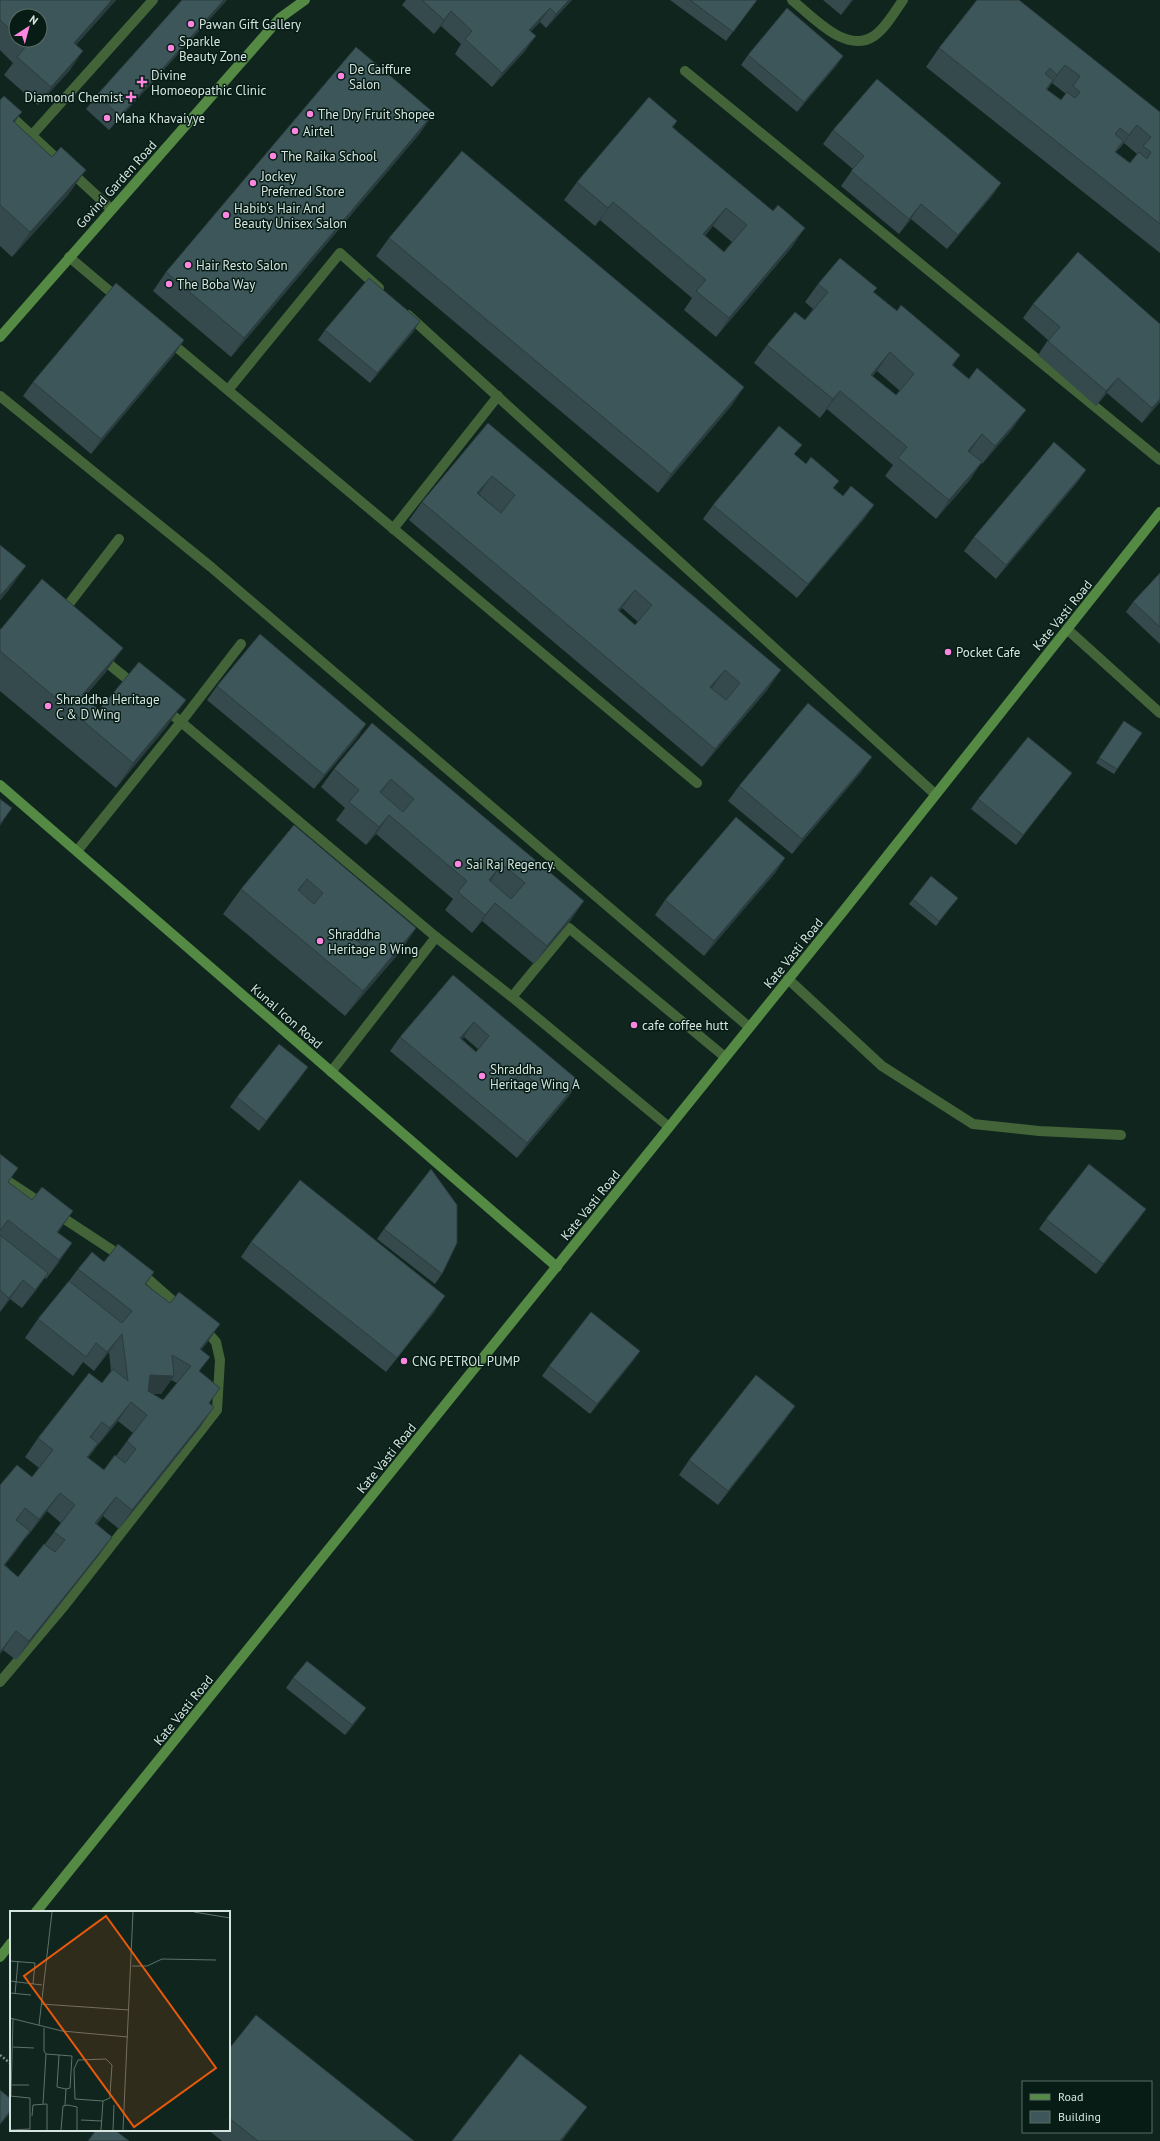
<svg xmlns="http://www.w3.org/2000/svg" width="1160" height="2141" font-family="'PT Sans',sans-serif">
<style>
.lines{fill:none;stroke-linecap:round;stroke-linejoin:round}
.path{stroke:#798b85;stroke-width:2.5;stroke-dasharray:2 2;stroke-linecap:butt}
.lane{stroke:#436439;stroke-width:10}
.street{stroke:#436439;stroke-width:10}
.secondary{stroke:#548a44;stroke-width:10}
.wall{fill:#344a4d;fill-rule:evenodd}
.shaded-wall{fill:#2b3c3e}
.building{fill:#3d5659;stroke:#2b3c3e;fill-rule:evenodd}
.poi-dot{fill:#fd86e1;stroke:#061c15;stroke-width:1.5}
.labels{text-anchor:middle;stroke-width:3;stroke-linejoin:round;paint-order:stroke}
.poi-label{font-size:13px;fill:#d7e5e0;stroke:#061c15;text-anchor:start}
.street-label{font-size:13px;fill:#d7e5e0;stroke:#061c15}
.inset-road{fill:none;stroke:#5f726c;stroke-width:1}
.view{fill:#e8590c;fill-opacity:0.15;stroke:#e8590c;stroke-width:2}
.inset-edge{fill:none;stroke:#d7e5e0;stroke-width:2}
</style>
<rect width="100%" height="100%" fill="#0f251e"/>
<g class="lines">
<!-- path -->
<path class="path" d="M0 2055 11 2064"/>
<!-- lane -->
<g class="lane">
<path d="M792 0C812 16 846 55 874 36 886 28 895 11 903 0"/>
<path d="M685 71 1160 460"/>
<path d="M69 257 119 299"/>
<path d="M408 315 935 794"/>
<path d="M168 340 697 783"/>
<path d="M228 390 340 253 379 288"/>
<path d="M393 529 498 396"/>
<path d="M62 613 119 539"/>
<path d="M241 644 181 722 436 937 512 997 669 1127"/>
<path d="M100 657 136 686"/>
<path d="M77 851 181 722 164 708"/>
<path d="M788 979 882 1066 973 1124 1039 1131 1121 1135"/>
<path d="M512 997 569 928 725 1057"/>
<path d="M331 1072 436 937"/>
</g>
<!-- street -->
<g class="street">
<path d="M0 106 111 209"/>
<path d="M32 135 153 0"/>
<path d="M0 396 211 567 749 1027"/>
<path d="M1067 629 1160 713"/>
<path d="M0 1176 44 1205"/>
<path d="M57 1214 124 1258"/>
<path d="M139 1271 182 1309"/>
<path d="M0 1682 65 1605 217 1410 220 1360 216 1342 202 1326"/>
</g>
<!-- secondary -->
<g class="secondary">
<path d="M0 337 280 18 305 0"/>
<path d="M0 785 557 1267"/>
<path d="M36 1912 845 909 1160 512"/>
<path d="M0 1957 11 1943"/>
</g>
</g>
<!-- wall -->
<g class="wall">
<path d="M0 0H116L76 45 70 70 38 105 4 75 13 63 0 50ZM16 16 40 40H16Z"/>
<path d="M182 0H227L109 130 86 109 97 95Z"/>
<path d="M406 0H572L546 28 540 22 531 31 526 50 492 87 455 54 461 44 441 26 434 34 402 5Z"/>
<path d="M670 0H757L726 41Z"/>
<path d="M823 0H853L841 15Z"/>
<path d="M977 0 1160 112V253L926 67 939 48ZM1052 83 1066 94 1061 100 1047 90ZM1124 143 1137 154 1130 163 1116 152Z"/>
<path d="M748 55 843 56 836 66 797 112 741 65Z"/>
<path d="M0 100 14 122 52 157 68 195 12 257 0 246Z"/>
<path d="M677 121 673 127 792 247 716 337 684 310 692 298 600 220 595 226 564 200 577 182ZM713 226 732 242 724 252 705 236Z"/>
<path d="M833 130 1001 183 991 197 947 249 911 219 899 234 841 186 853 169 823 144Z"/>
<path d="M421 132 231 357 153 291 166 272Z"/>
<path d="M389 238 744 387 731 406 658 493 376 256Z"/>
<path d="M818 284 874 292 897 311 960 355 953 365 1013 428 982 464 981 463 969 481 936 519 885 476 893 465 827 409 820 418 754 363 767 345 805 320 813 309 805 302ZM877 371 900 391 896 395 872 376Z"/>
<path d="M1033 304 1160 402 1142 423 1107 393 1096 406 1038 355 1048 340 1023 318Z"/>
<path d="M325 330 414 331 370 383 318 340Z"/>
<path d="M184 340 174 355 91 454 23 396 33 382Z"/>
<path d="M488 423 768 689 702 767 409 520 422 502ZM479 494 501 513 479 495ZM622 608 638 622 635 625 619 612Z"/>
<path d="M795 455 843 496 874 505 864 519 797 598 703 519 713 505Z"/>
<path d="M1086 470 1076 484 996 579 964 551 974 537Z"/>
<path d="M1160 573V644L1126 612 1133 602Z"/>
<path d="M0 629 123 648 105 673 84 697 99 710 168 725 116 788 0 691Z"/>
<path d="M217 686 366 724 356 739 314 789 207 700Z"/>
<path d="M1124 721 1142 733 1114 774 1096 763Z"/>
<path d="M372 723 571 920 534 964 482 921 472 933 445 910 453 899 376 834 366 845 336 820 345 808 321 787 334 769Z"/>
<path d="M862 771 792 854 728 801 739 786Z"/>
<path d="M1072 773 1016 845 971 809 978 799Z"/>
<path d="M294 825 416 928 399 953 345 1016 223 914 241 889Z"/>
<path d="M785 858 775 873 704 956 655 915 665 900Z"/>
<path d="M958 898 936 926 909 904 913 899Z"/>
<path d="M453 975 569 1096 517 1158 390 1051 400 1037ZM464 1037 478 1049 476 1052 462 1039Z"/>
<path d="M301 1077 259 1131 230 1107 237 1097Z"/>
<path d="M0 1154 8 1182 58 1233 59 1262 46 1279 45 1278 22 1308 10 1299 0 1312Z"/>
<path d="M1146 1209 1139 1219 1096 1274 1039 1229 1046 1219Z"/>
<path d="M384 1229 442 1274 435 1284 377 1239Z"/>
<path d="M251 1242 435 1311 386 1372 241 1257Z"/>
<path d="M104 1262 146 1285 170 1303 220 1324 201 1350 200 1372 220 1388 209 1403 201 1426 119 1529 103 1516 97 1524 112 1537 99 1555 16 1660 3 1650 0 1654V1485L32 1477 39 1468 25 1457 38 1438 102 1383 111 1371 109 1352 94 1371 83 1362 73 1376 25 1338 38 1319 69 1281 78 1269ZM171 1380 177 1383 163 1400 153 1394H161ZM118 1421 133 1433 116 1456 104 1470 88 1458 97 1446ZM47 1511 61 1523 45 1544 18 1577 5 1565 26 1537V1538Z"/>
<path d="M640 1351 633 1361 590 1414 542 1376 549 1366Z"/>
<path d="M795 1406 785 1420 718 1505 679 1475 689 1460Z"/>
<path d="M293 1678 359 1718 345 1735 286 1688Z"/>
<path d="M229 2049 414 2141H222L208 2130H229Z"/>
</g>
<!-- shaded-wall -->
<g class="shaded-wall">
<path d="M112 0H116L61 62 74 43Z"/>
<path d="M224 0H227L109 130 120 116Z"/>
<path d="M569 0H572L546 28 556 14Z"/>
<path d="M851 0H853L841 15Z"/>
<path d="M550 8 540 22 519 44 529 30Z"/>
<path d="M451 11 441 26 434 34 444 20Z"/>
<path d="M536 36 526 50 492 87 502 73Z"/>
<path d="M83 51 70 70 38 105 51 87Z"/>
<path d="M843 56 836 66 797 112 804 102Z"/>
<path d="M1065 65 1052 83 1044 93 1057 75Z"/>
<path d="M22 112 4 137 13 121Z"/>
<path d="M434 113 421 132 231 357 244 338Z"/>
<path d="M1137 125 1124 143 1116 153 1129 135Z"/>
<path d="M86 170 68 195 12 257 30 232Z"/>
<path d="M1001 183 991 197 947 249 958 235Z"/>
<path d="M613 202 600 220 595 226 608 208Z"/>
<path d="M921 204 911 219 899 234 909 219Z"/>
<path d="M726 208 713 226 690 253 703 234Z"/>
<path d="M805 228 792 247 716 337 729 318Z"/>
<path d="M420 321 414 331 370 383 377 373Z"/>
<path d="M184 340 174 355 91 454 101 439Z"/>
<path d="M890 352 877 371 858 393 871 375Z"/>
<path d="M1118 378 1107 393 1096 406 1106 391Z"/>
<path d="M744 387 731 406 658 493 671 474Z"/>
<path d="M840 391 827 409 820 418 833 399Z"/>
<path d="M1160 399V402L1142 423 1152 408Z"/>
<path d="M1026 410 1013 428 982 464 995 446Z"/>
<path d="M982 434 969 453 968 451Z"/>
<path d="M982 462 969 481 936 519 949 500Z"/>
<path d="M1086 470 1076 484 996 579 1006 565Z"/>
<path d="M492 476 479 494 465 512 477 493Z"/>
<path d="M874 505 864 519 797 598 808 584Z"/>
<path d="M26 566 8 591 0 601V596Z"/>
<path d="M635 590 622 608 605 629 618 610Z"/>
<path d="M123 648 105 673 72 712 82 695Z"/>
<path d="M725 670 712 688 710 687Z"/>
<path d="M781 670 768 689 702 767 715 749Z"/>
<path d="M186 700 168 725 116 788 133 763Z"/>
<path d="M366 724 356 739 314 789 324 775Z"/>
<path d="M872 757 862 771 792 854 802 839Z"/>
<path d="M1072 773 1016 845 1023 835Z"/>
<path d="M391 779 378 797 380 792Z"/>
<path d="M12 808 0 826V824Z"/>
<path d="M389 815 376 834 366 845 379 827Z"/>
<path d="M785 858 775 873 704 956 714 941Z"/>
<path d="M502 864 489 883V880Z"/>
<path d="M307 879 290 904 298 890Z"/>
<path d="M584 901 571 920 534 964 547 946Z"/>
<path d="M495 903 482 921 472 933 485 915Z"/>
<path d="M416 928 399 953 345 1016 363 991Z"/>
<path d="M474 1022 464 1037 450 1053 460 1038Z"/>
<path d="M308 1067 301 1077 259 1131 266 1121Z"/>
<path d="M579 1081 569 1096 517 1158 527 1143Z"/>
<path d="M1146 1209 1139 1219 1096 1274 1103 1264Z"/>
<path d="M73 1211 60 1230 44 1250 57 1232Z"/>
<path d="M72 1243 59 1262 46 1279 59 1260Z"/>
<path d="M154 1272 141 1291 145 1284Z"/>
<path d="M48 1273 35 1292 22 1308 35 1290Z"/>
<path d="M23 1280 10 1299 0 1312 9 1298Z"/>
<path d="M445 1296 435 1311 386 1372 397 1358Z"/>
<path d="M220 1324 207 1343 187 1367 200 1349Z"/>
<path d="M122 1334 109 1352 94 1371 107 1352Z"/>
<path d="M640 1351 633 1361 590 1414 597 1404Z"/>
<path d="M150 1375 174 1376 161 1394H137Z"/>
<path d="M131 1402 118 1421 97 1446 110 1428Z"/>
<path d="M795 1406 785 1420 718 1505 728 1491Z"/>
<path d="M214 1407 201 1426 119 1529 132 1510Z"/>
<path d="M102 1422 89 1440 90 1437Z"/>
<path d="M98 1443 85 1462 87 1457Z"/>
<path d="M60 1493 47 1511 26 1538 39 1519Z"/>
<path d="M116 1497 103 1516 82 1542 95 1523Z"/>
<path d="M30 1531 17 1550 0 1571 4 1565Z"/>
<path d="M112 1537 99 1555 16 1660 29 1641Z"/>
<path d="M16 1631 3 1650 0 1654V1652Z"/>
<path d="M366 1708 359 1718 345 1735 352 1725Z"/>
<path d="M587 2107 574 2125 562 2141H560Z"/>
<path d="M11 2110 10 2113 0 2125V2124Z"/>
</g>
<!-- building -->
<g class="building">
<path d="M0 0H112L74 43 83 51 51 87 17 57 27 45 22 40H40V16H16V35L0 20Z"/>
<path d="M182 0H224L120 116 97 95Z"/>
<path d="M422 0H569L556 14 550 8 529 30 536 36 502 73 465 39 472 31 451 11 444 20Z"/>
<path d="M690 0H757L733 32Z"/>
<path d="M977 0H1019L1160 112V224L939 48ZM1065 65 1080 76 1073 86 1080 92 1075 98 1067 92 1061 100 1046 89 1053 80 1045 74 1050 68 1057 75ZM1137 125 1151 137 1143 146 1151 152 1147 159 1139 152 1130 163 1115 152 1123 141 1115 134 1120 128 1129 135Z"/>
<path d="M787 8 843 56 804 102 748 55Z"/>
<path d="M356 47 434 113 244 338 166 272Z"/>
<path d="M877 79 1001 183 958 235 921 204 909 219 851 171 864 156 833 130Z"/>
<path d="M4 96 22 112 13 121 52 157 61 147 86 170 30 232 0 205V100Z"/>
<path d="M649 97 677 121 672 127 773 211 778 205 805 228 729 318 696 291 706 280 613 202 608 208 577 182ZM726 208 747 225 724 252 703 234Z"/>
<path d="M462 151 744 387 671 474 389 238Z"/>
<path d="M1078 252 1160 324V399L1152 408 1118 378 1106 391 1048 341 1060 327 1033 304Z"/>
<path d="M840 258 877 288 873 292 897 311 901 305 960 355 952 365 969 379 977 368 1026 410 995 446 982 434 968 451 982 462 949 500 898 458 907 447 840 391 833 399 767 345 795 312 805 320 828 292 818 284ZM890 352 914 374 896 395 871 375Z"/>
<path d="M369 278 420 321 377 373 325 330Z"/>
<path d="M116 283 184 340 101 439 33 382Z"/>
<path d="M488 423 781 670 715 749 422 502ZM492 476 515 495 501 513 477 493ZM635 590 652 605 635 625 618 610ZM725 670 740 683 726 700 710 687Z"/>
<path d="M779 426 802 445 794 454 806 464 811 457 839 481 833 488 843 496 851 486 874 505 808 584 713 505Z"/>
<path d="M1054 442 1086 470 1006 565 974 537Z"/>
<path d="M0 545 26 566 0 596Z"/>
<path d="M1160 573V627L1133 602Z"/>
<path d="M42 579 123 648 82 695 99 710 139 662 186 700 133 763 0 651V629H1Z"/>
<path d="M260 634 366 724 324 775 217 686Z"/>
<path d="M808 703 872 757 802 839 739 786Z"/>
<path d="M1124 721 1142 733 1117 769 1099 758Z"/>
<path d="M372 723 584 901 547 946 495 903 485 915 458 892 467 881 389 815 379 827 349 802 359 790 334 769ZM391 779 414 799 403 812 380 792ZM502 864 525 883 511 899 489 880Z"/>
<path d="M1028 737 1072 773 1023 835 978 799Z"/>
<path d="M0 799 12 808 0 824Z"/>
<path d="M736 817 785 858 714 941 665 900Z"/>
<path d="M294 825 416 928 363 991 241 889ZM307 879 323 893 314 904 298 890ZM363 929 373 937 364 947 355 939Z"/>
<path d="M931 876 958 898 939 921 913 899Z"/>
<path d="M453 975 579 1081 527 1143 400 1037ZM474 1022 489 1036 476 1052 460 1038ZM521 1071 536 1083 527 1094 512 1081Z"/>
<path d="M279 1044 308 1067 266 1121 237 1097Z"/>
<path d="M0 1154 18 1168 8 1182 32 1200 42 1187 73 1211 57 1232 72 1243 59 1260 8 1220 0 1231Z"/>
<path d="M1089 1164 1146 1209 1103 1264 1046 1219Z"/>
<path d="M431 1169 457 1205V1243L442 1274 384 1229Z"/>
<path d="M300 1180 445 1296 397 1358 251 1242Z"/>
<path d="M0 1235 48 1273 35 1290 23 1280 9 1298 0 1290Z"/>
<path d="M118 1244 154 1272 145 1284 170 1303 179 1292 220 1324 200 1349 210 1357 199 1371 220 1388 209 1403 214 1407 132 1510 116 1497 95 1523 112 1537 29 1641 16 1631 0 1652V1485L17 1465 32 1477 53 1450 38 1438 89 1373 102 1383 113 1369 128 1381 122 1334 107 1352 96 1343 86 1357 38 1319 69 1281 122 1323 132 1311 78 1269 92 1252 104 1262ZM172 1355 191 1366 163 1400 148 1391 150 1375 174 1376ZM131 1402 147 1415 127 1441 136 1449 125 1463 115 1455 104 1470 87 1457 98 1443 90 1437 102 1422 110 1428ZM60 1493 75 1505 54 1532 65 1540 55 1552 44 1544 18 1577 4 1565 30 1531 16 1520 25 1508 39 1519Z"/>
<path d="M591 1312 640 1351 597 1404 549 1366Z"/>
<path d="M756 1375 795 1406 728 1491 689 1460Z"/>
<path d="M307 1661 366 1708 352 1725 293 1678Z"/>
<path d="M256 2015 414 2141H258L229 2118V2049Z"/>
<path d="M520 2054 587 2107 560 2141H452Z"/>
<path d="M0 2090 11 2099V2110L0 2124Z"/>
<path d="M96 2130H115L129 2141H88Z"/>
</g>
<!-- markers -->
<g class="poi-dot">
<circle cx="191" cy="24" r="4"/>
<circle cx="171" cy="48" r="4"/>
<circle cx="341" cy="76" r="4"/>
<path d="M140 76h4v4h4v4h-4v4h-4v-4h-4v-4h4z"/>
<path d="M129 91h4v4h4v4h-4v4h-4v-4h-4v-4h4z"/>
<circle cx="310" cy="114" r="4"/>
<circle cx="107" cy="118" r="4"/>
<circle cx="295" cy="131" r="4"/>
<circle cx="273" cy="156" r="4"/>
<circle cx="253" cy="183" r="4"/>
<circle cx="226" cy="215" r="4"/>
<circle cx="188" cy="265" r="4"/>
<circle cx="169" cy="284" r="4"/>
<circle cx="948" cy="652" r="4"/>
<circle cx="48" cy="706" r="4"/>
<circle cx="458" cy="864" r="4"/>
<circle cx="320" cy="941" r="4"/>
<circle cx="634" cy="1025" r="4"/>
<circle cx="482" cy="1076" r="4"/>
<circle cx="404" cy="1361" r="4"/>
</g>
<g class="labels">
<!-- poi labels -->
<g class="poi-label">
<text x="199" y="29">Pawan Gift Gallery</text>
<text x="179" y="46">Sparkle<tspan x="179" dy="15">Beauty Zone</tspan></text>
<text x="349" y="74">De Caiffure<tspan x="349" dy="15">Salon</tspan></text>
<text x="151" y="80">Divine<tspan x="151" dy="15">Homoeopathic Clinic</tspan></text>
<text x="123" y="102" text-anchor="end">Diamond Chemist</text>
<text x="318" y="119">The Dry Fruit Shopee</text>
<text x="115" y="123">Maha Khavaiyye</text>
<text x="303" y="136">Airtel</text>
<text x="281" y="161">The Raika School</text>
<text x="261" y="181">Jockey<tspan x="261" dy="15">Preferred Store</tspan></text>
<text x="234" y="213">Habib's Hair And<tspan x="234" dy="15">Beauty Unisex Salon</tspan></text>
<text x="196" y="270">Hair Resto Salon</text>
<text x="177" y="289">The Boba Way</text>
<text x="956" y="657">Pocket Cafe</text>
<text x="56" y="704">Shraddha Heritage<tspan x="56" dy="15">C &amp; D Wing</tspan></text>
<text x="466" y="869">Sai Raj Regency.</text>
<text x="328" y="939">Shraddha<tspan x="328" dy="15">Heritage B Wing</tspan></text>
<text x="642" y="1030">cafe coffee hutt</text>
<text x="490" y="1074">Shraddha<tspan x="490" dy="15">Heritage Wing A</tspan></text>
<text x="412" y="1366">CNG PETROL PUMP</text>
</g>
<!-- street labels -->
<g class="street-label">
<text transform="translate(116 184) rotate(-48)" y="5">Govind Garden Road</text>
<text transform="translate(1062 615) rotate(-51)" y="5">Kate Vasti Road</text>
<text transform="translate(793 953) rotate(-51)" y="5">Kate Vasti Road</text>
<text transform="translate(287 1016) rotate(41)" y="5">Kunal Icon Road</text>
<text transform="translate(590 1205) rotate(-51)" y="5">Kate Vasti Road</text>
<text transform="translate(386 1458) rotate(-51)" y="5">Kate Vasti Road</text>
<text transform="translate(183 1710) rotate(-51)" y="5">Kate Vasti Road</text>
</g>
</g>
<!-- overview -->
<g transform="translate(10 1911)">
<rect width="220" height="220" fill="#0f251e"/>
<path class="inset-road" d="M184 1 220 7M0 50 25 52 23 73M122 55H137L152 48 206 49M0 70 32 74M0 82 21 84M5 83 8 50M31 93 119 99M0 107 52 120 118 126M29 114 42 1M3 136 24 137M36 143 62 145 60 177 56 178 55 194M49 144 47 176 56 178M2 174H19M0 185 20 187V218L0 219M1 185 3 108M33 193 36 143 34 140V117M22 205 23 194 37 193V219M71 209 92 210M51 219 53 195 58 194 67 196V219M91 219 93 190 100 187V183L102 154 96 148 68 149 64 158 65 188 93 190M103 219 104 194M113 219 123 1"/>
<path class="view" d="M96 5 206 157 124 216 14 65Z"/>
<rect width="220" height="220" class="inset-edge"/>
</g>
<!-- legend -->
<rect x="1022" y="2081" width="130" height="52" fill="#061c15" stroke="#5a6c66"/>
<rect x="1030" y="2094" width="20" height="6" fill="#548a44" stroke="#5a6c66"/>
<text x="1058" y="2101" font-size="12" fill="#d7e5e0">Road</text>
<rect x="1030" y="2111" width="20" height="12" fill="#3d5659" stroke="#5a6c66"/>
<text x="1058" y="2121" font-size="12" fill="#d7e5e0">Building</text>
<!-- north arrow -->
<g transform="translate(28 28) rotate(36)"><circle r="19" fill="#061c15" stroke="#5a6c66"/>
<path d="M0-3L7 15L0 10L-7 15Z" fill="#fd86e1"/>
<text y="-6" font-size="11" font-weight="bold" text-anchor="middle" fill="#d7e5e0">N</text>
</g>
</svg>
